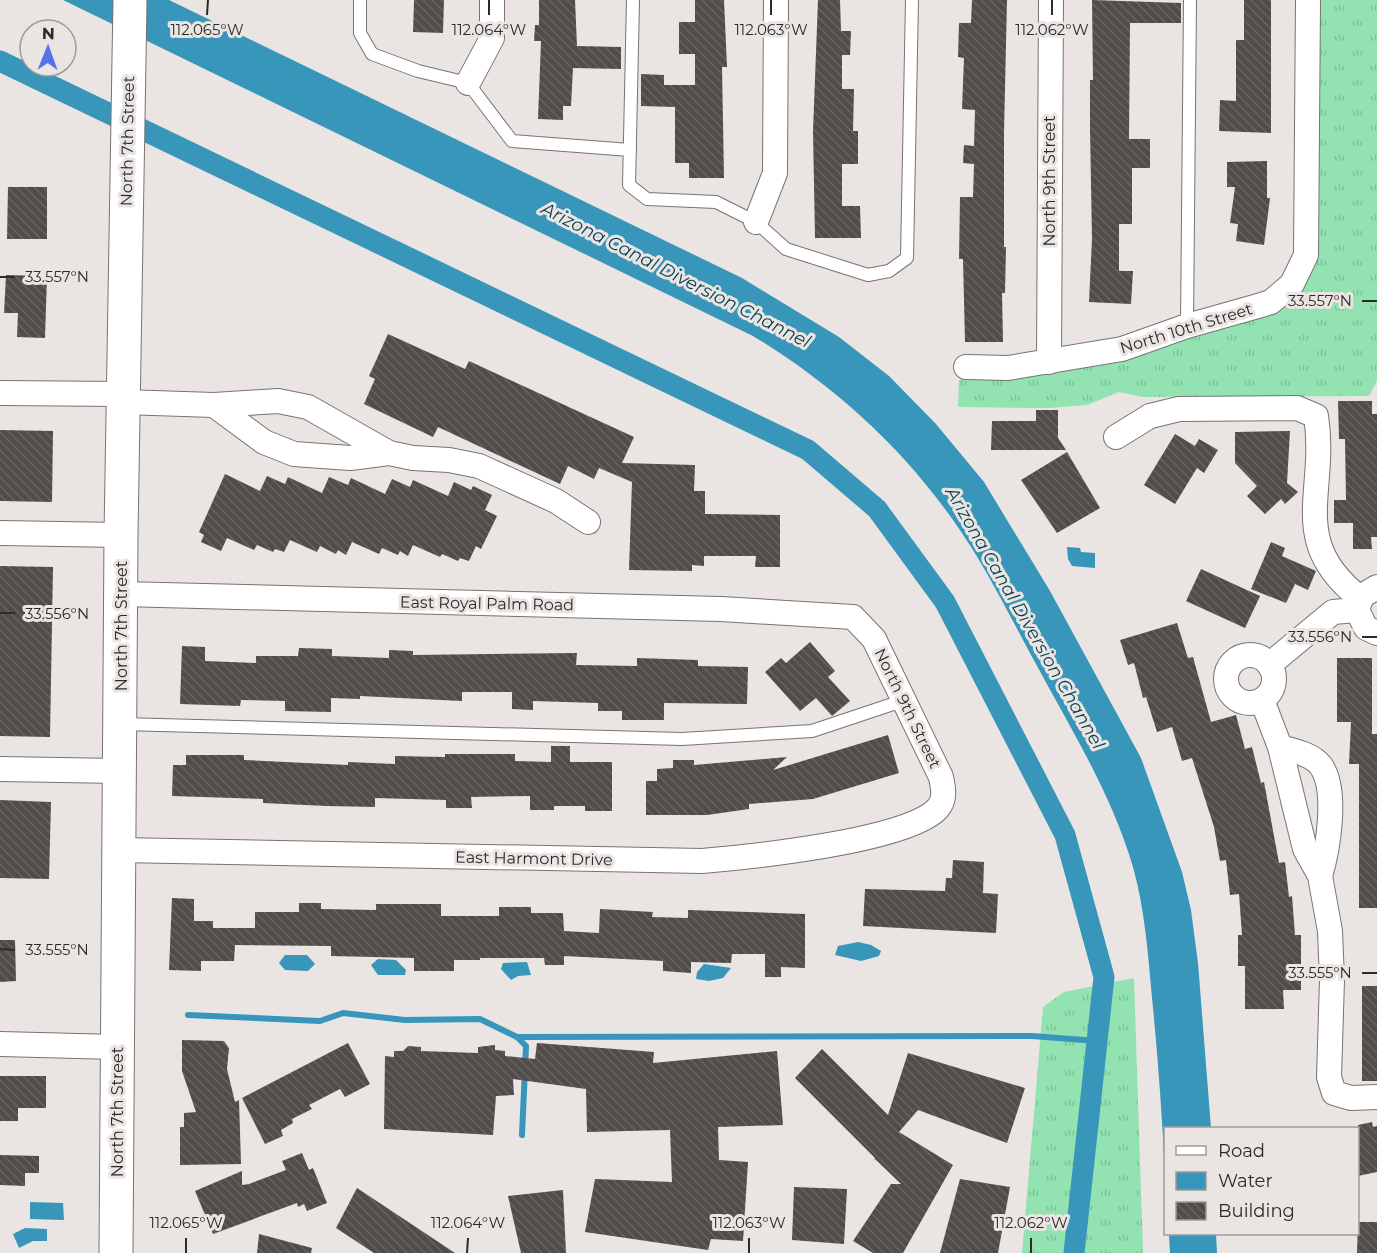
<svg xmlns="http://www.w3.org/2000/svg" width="1377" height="1253" font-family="Montserrat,sans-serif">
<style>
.grass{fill:url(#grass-tufts)}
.water{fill:#3796b9}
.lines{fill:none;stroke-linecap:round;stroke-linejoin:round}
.stream{stroke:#3796b9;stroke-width:6}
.canal{stroke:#3796b9;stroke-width:21}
.building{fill:url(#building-back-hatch)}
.lane-casing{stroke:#787371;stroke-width:14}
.street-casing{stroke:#787371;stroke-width:26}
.primary-casing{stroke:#787371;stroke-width:35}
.lane{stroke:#fff;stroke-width:12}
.street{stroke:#fff;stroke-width:24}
.primary{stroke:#fff;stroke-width:33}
.ticks{fill:none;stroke:#2d2b2a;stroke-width:2}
.labels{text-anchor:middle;stroke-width:6;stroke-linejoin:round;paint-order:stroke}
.street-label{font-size:16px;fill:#2d2b2a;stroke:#eae5e2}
.water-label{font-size:18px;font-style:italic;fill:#053e51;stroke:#eae5e2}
.ticks-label{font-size:15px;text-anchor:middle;fill:#2d2b2a;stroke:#eae5e2;stroke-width:6;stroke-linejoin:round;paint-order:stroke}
</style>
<defs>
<pattern id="grass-tufts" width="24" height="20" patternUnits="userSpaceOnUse" patternTransform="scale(1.5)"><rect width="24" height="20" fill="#92e3b1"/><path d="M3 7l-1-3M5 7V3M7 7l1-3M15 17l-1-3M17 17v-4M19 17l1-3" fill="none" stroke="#7ec398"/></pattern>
<pattern id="building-back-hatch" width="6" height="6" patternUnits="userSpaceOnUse" patternTransform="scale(1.5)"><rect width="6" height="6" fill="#504c4a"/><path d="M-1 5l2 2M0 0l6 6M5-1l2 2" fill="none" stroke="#666361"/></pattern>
</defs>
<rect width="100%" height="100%" fill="#eae5e2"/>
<!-- grass -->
<g class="grass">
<path d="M1317 0H1377V381L1369 396 1142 397 1119 392 1087 405 1050 408 958 407 959 380 1047 373 1300 289Z"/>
<path d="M1134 978 1143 1253H1022L1043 1007 1064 992Z"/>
</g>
<!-- water -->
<g class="water">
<path d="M63 0H169L742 278 839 337 889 376 936 424 984 482 1050 591 1141 758 1182 872 1191 910 1198 963 1211 1128H1166L1165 1174C1162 1115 1158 1057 1152 998 1148 954 1145 910 1133 867 1113 799 1077 739 1043 677 1014 625 988 569 953 520 899 444 832 384 753 336Z"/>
<path d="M1067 547 1080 548 1081 552 1095 553V568L1072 566 1068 559Z"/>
<path d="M858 942 871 945 881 951 879 956 861 961 835 955 838 946Z"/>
<path d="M285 955H307L315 964 308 971 285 970 279 963Z"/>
<path d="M378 959 396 960 406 970 405 975H378L371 965Z"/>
<path d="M527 962 531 975 518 976 511 980 501 969 503 963Z"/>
<path d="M704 964 731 968 723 978 709 981 696 979 697 972Z"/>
<path d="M30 1202 63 1203 64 1220 30 1219Z"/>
<path d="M25 1228 47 1229V1241H33L19 1248 13 1234Z"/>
<path d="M1169 1234H1216L1217 1253H1170Z"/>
</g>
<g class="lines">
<!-- stream -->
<g class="stream">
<path d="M188 1015 320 1021 343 1013 405 1020 480 1019 517 1037 526 1046 522 1135"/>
<path d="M517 1037 1032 1036 1097 1041"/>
</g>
<!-- canal -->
<path class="canal" d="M0 61 808 450 877 509 945 602 1065 835 1104 977 1074 1253"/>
</g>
<!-- building -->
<g class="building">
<path d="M414 0H444L443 33 413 32Z"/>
<path d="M539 0H575L577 46 621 47V69L573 68 571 106H563V120L538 119 541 41H534L535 25H539Z"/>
<path d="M695 0H724L727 67H722L724 178H689V163H675V107L641 106V74L664 75V85H695V54H679V22H695Z"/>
<path d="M818 0H840L841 31H851L850 55H842V89H854L853 131H858V164H842V206H860L861 238H815L813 131Z"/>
<path d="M972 0H1007L1004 133V247H1006L1005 293H1002L1003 342H965L963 259H959L960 197H973L974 164 963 163 964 145 974 146 975 110 962 109 964 58 958 57 959 23H971Z"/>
<path d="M1092 0 1181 3V23H1130L1129 139H1150V168H1132V224H1119V271H1133L1131 304 1089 302 1092 239 1090 129V80H1093Z"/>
<path d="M1244 0H1271V133L1219 131 1220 100 1236 101V40H1244Z"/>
<path d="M1267 161V198H1270L1264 245 1236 241 1238 224 1230 223 1235 187H1227V162Z"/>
<path d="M8 187H47V239H7Z"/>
<path d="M6 275 47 276 45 338 17 337 18 313H4Z"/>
<path d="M388 334 465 369 469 361 634 437 622 463 695 465 694 491H705V514L780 515V567H755L756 556H704V566L692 565V571L629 570 632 482 599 468 594 479 568 466 560 484 438 427 433 437 364 404 375 379 369 376Z"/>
<path d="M1338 401H1372V414H1377V537H1371L1372 549H1353V523H1334V500H1346L1345 439H1339Z"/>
<path d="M1036 410H1058V438L1066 450H991L992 421H1036Z"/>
<path d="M0 430 53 431 52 502 0 501Z"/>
<path d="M1290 431 1287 483 1298 492 1285 504 1281 499 1265 514 1247 496 1257 486 1235 463V432Z"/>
<path d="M1175 434 1195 446 1199 439 1218 450 1204 473 1197 468 1175 504 1144 485Z"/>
<path d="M1067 452 1100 508 1057 533 1021 480Z"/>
<path d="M225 474 260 491 267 476 285 484 288 477 322 493 329 477 348 485 351 478 385 494 392 479 410 487 413 480 448 496 454 482 471 490 473 486 492 495 485 510 497 516 481 549 476 546 469 561 460 558 458 561 442 554 440 557 413 545 408 556 400 551 398 555 382 548 379 554 352 542 346 555 338 550 336 554 320 546 317 552 290 540 284 552 275 549 273 552 257 545 254 550 227 538 221 551 201 542 204 535 199 532Z"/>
<path d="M1271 542 1285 548 1282 556 1316 571 1308 590 1295 584 1286 603 1251 589Z"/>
<path d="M0 566 53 567 50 737 0 736Z"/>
<path d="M1201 569 1260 596 1245 628 1186 601Z"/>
<path d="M1177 623 1188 658 1193 657 1211 722 1236 715 1245 749 1252 747 1261 783 1264 782 1279 863 1285 862 1289 897 1292 896 1295 935H1301V990H1283L1284 1009H1245V966H1238V935H1242L1239 894 1230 895 1226 860 1220 861 1214 827 1192 758 1182 761 1172 727 1157 732 1146 697 1143 698 1134 663 1128 665 1120 640Z"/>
<path d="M810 642 835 671 828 677 850 701 832 716 816 698 800 711 765 672 781 658 786 663Z"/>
<path d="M182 646 205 647V661L256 663V656H298L299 648 332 649V656L389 658V650L413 651V655L577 653 576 665 637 666V658L698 660V666L748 667 747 704 664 703V720H622V711H598V703L533 701V710L512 709V692H462V701L360 696V699L331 698V712L285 711V701L241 700 240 706 180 704Z"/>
<path d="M1337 658H1372V734H1377V908H1359V764H1349L1351 722H1337Z"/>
<path d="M888 735 899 773 813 799 749 804V809L707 815H646V781H657V769L673 768V760H694V765L787 757 773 770Z"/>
<path d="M551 746H570V762H612V811H585V806H554V810H530V796L471 797 472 808H446V800L375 798V807L327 806 263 803V799L172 796 173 765H186V755H244V760L348 765V762L395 764V756L445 757V754H515V761L551 762Z"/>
<path d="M0 800 51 802 49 879 0 878Z"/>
<path d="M953 860 984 862 983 893 998 894 996 933 863 926 865 889 945 891 946 878H952Z"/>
<path d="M172 898 194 899V921H213V928H255V912H299V903H321V909L376 910V904H441V916H499V907H531V913H563L564 931 599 933 600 909 653 912 652 917 688 918V910L805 914V968L781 967V977H765V954H732L731 963 691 962V973L663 971V961L564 956V965H545L544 958H480V960H454V971H414V958L331 956V946L235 945 234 961H201V971L169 970Z"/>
<path d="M0 940H15L16 981 0 982Z"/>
<rect x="1362" y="986" width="15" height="95"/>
<path d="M182 1040 224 1041 229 1048 227 1069 235 1102 239 1100 241 1164 180 1165V1127H184V1113L196 1112 182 1071Z"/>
<path d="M348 1043 370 1084 345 1097 340 1089 309 1105 312 1109 292 1119 293 1123 281 1130 283 1136 265 1144 242 1098Z"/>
<path d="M537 1043 654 1052 653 1063 777 1051 783 1125 718 1127 719 1160 748 1162 743 1241 711 1239 708 1250 585 1232 595 1179 672 1182 670 1130 587 1132 586 1089 513 1079 514 1095 496 1096 493 1135 384 1129 385 1056 394 1057V1051H403L408 1046 421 1047V1051L478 1053V1047L495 1045V1050L505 1051V1056L535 1059Z"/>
<path d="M822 1049 888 1115 908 1053 1025 1088 1007 1143 918 1110 899 1132 953 1165 903 1253H873L853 1241 891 1184H901L875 1159 874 1161 875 1158 795 1078Z"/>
<path d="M0 1076H46V1108H18V1121H0Z"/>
<path d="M1372 1122 1373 1127 1377 1126V1172L1358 1176V1125Z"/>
<path d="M302 1153 309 1170 313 1168 327 1203 307 1211 304 1204 298 1207 297 1203 213 1234 195 1191 242 1171V1185L249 1184 286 1170 282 1161Z"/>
<path d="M0 1155 39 1156V1173H25V1186L0 1185Z"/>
<path d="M960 1179 1010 1187 998 1253H940Z"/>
<path d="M794 1187 847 1189 844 1244 792 1240Z"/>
<path d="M357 1188 455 1253H374L336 1228Z"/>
<path d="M563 1190 566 1253H521L508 1196Z"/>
<path d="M1358 1222H1377V1253H1357Z"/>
<path d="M259 1234 312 1248 311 1253H257Z"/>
</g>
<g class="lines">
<!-- lane casing -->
<g class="lane-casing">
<g id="lane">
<path d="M360 0V33L372 54 418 71 468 83 512 141 630 150"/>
<path d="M633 0 629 185 647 199 716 202 756 222 786 249 868 275 889 271 907 258 912 0"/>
<path d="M1187 326 1190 0"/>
<path d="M121 724 682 739 812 731 902 701"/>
</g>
</g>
<!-- street casing -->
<g class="street-casing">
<g id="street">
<path d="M468 83 492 38V0"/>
<path d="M756 222 775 173 776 0"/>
<path d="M1049 362 1051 0"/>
<path d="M966 367 1008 368 1122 349 1187 326 1258 306 1271 302 1292 284 1306 255 1308 0"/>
<path d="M0 393 123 394"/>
<path d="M123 402 214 405 278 401 308 407 389 453"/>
<path d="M214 405 264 442 294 454 350 458 389 453 413 458 449 460 479 466 556 501 588 522"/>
<path d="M1116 437 1150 416 1179 409 1297 408 1316 416C1328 492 1286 541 1361 599"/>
<path d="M0 533 121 535"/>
<path d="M1377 587 1362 596 1357 610 1366 628 1377 633"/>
<circle cx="1250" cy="679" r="24"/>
<path d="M1269 665 1333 612 1357 610"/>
<path d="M1262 700 1280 747 1305 849 1320 876 1330 931 1332 980 1329 1077 1334 1093 1351 1098 1377 1097"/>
<path d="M1280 747C1294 751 1312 754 1321 766 1338 790 1328 850 1320 876"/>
<path d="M0 769 120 771"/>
<path d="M119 850 702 861C748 857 910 841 938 808 946 799 943 787 941 777L874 639 853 617 721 609 121 594"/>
<path d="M0 1044 117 1047"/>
</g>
</g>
<!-- primary casing -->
<g class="primary-casing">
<path id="primary" d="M116 1253 121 535 130 0"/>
</g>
<!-- lane -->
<use href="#lane" class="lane"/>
<!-- street -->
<use href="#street" class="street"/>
<!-- primary -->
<use href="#primary" class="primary"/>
</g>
<!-- ticks -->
<path class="ticks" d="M207 15 208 0M489 15V0M771 15V0M1052 15V0M0 277H15M1362 301H1377M0 613H15M1362 637H1377M0 949 15 950M1362 973H1377M186 1253V1238M467 1253 468 1238M749 1253V1238M1031 1253V1238"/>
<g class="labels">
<!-- street labels -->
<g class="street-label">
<text transform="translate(127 141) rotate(-89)" y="6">North 7th Street</text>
<text transform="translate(1049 181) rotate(-90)" y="6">North 9th Street</text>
<text transform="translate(1186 328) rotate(-17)" y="6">North 10th Street</text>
<text transform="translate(487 603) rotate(1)" y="6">East Royal Palm Road</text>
<text transform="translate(121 626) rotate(-90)" y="6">North 7th Street</text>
<text transform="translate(908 708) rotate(64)" y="6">North 9th Street</text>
<text transform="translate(534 858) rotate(1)" y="6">East Harmont Drive</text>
<text transform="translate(117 1112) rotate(-90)" y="6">North 7th Street</text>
</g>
<!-- water labels -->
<g class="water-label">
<text transform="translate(676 275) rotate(27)" y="6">Arizona Canal Diversion Channel</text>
<text transform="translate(1025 618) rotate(60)" y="6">Arizona Canal Diversion Channel</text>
</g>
</g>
<g class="ticks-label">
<text x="207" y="35">112.065°W</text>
<text x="489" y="35">112.064°W</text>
<text x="771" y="35">112.063°W</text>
<text x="1052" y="35">112.062°W</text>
<text x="57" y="282">33.557°N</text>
<text x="1320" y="306">33.557°N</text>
<text x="57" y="619">33.556°N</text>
<text x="1320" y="642">33.556°N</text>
<text x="57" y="955">33.555°N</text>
<text x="1320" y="978">33.555°N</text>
<text x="186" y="1228">112.065°W</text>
<text x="468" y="1228">112.064°W</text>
<text x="749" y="1228">112.063°W</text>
<text x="1031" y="1228">112.062°W</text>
</g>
<!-- legend -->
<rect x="1164" y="1127" width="195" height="108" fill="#eae5e2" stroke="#9e9b98" stroke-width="1.5"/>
<rect x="1176" y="1146" width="30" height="9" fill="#ffffff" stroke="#9e9b98" stroke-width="1.5"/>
<text x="1218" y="1157" font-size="18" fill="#2d2b2a">Road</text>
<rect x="1176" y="1172" width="30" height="18" fill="#3796b9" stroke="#9e9b98" stroke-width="1.5"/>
<text x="1218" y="1187" font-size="18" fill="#2d2b2a">Water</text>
<rect x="1176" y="1202" width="30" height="18" fill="url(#building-back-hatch)" stroke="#9e9b98" stroke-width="1.5"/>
<text x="1218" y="1217" font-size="18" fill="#2d2b2a">Building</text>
<!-- north arrow -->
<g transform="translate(48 48) rotate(1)"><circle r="28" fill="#eae5e2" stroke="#9e9b98" stroke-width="1.5"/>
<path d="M0-4.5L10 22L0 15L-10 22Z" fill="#5572e8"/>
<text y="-9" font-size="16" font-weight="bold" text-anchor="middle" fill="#2d2b2a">N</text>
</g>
</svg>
